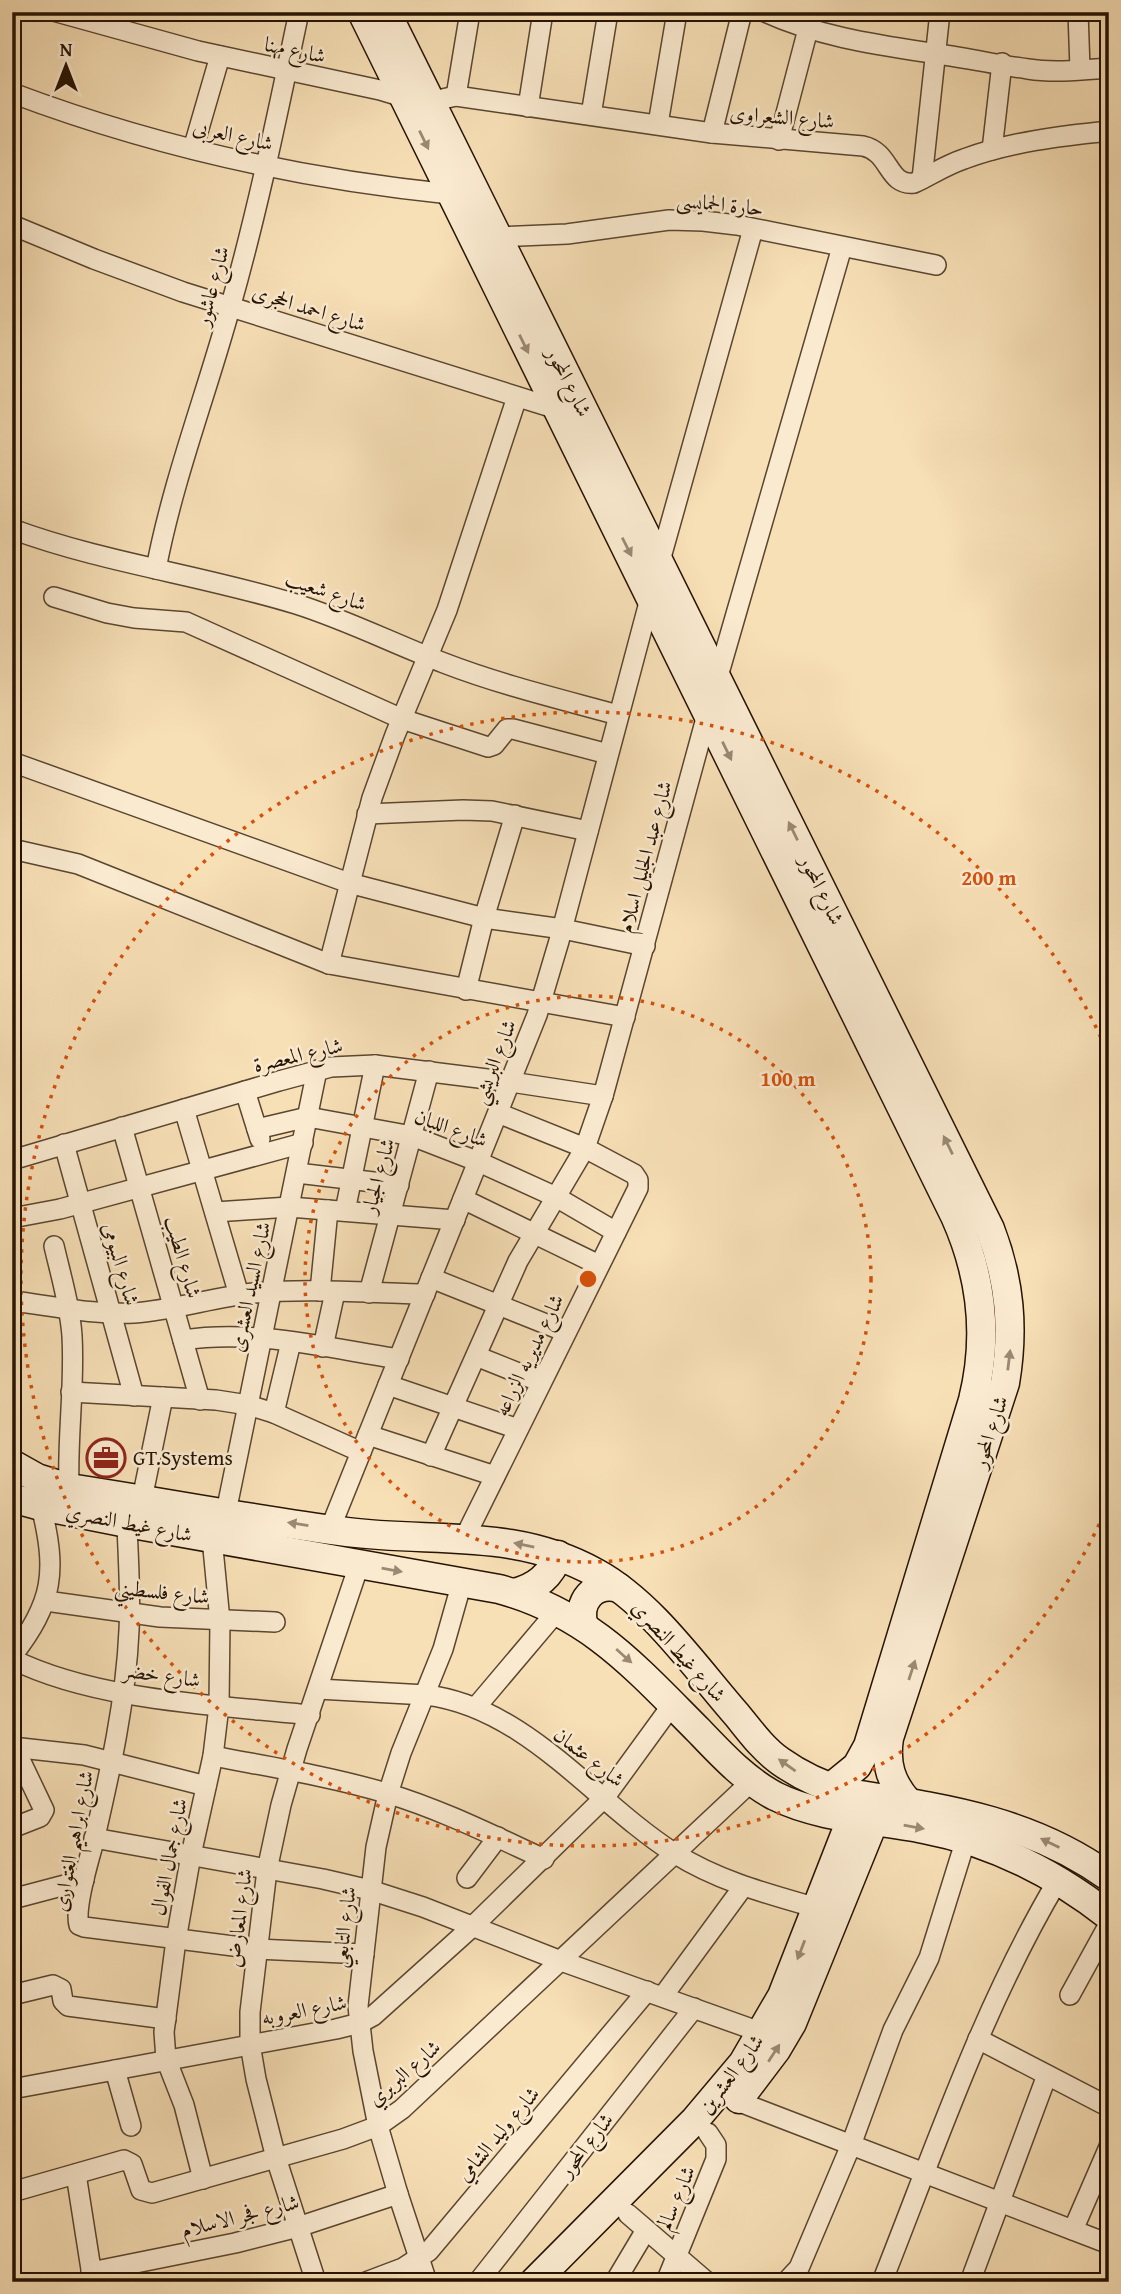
<svg xmlns="http://www.w3.org/2000/svg" width="1121" height="2294" font-family="'Gentium Book Plus',Amiri,serif">
<style>
.lines{fill:none;stroke-linecap:round;stroke-linejoin:round}
.street-casing{stroke:#5a4630;stroke-width:22}
.secondary-casing{stroke:#261303;stroke-width:31}
.street{stroke:#faead0;stroke-width:19}
.secondary{stroke:#faead0;stroke-width:28}
.oneway{fill:#9b8974}
.ring{fill:none;stroke:#d5520b;stroke-width:3.5;stroke-dasharray:3.5 7}
.labels{text-anchor:middle;stroke-width:5;stroke-linejoin:round;paint-order:stroke}
.street-label{font-size:21px;fill:#261303;stroke:#faead0}
.poi-label{font-size:21px;fill:#261303;stroke:#faead0;text-anchor:start}
.centre{fill:#d5520b;stroke:#faead0;stroke-width:3.5}
.ring-label{font-size:21px;text-anchor:middle;font-weight:bold;fill:#d5520b;stroke:#faead0;stroke-width:5;stroke-linejoin:round;paint-order:stroke}
</style>
<rect width="100%" height="100%" fill="#f7dfb6"/>
<filter id="stains"><feTurbulence type="fractalNoise" baseFrequency=".00286" numOctaves="4"/><feColorMatrix values="0 0 0 0 .2 0 0 0 0 .09 0 0 0 0 .02 0 0 0 .5 -.17"/></filter>
<radialGradient id="worn" r=".72"><stop offset=".6" stop-color="#630" stop-opacity="0"/><stop offset="1" stop-color="#630" stop-opacity=".3"/></radialGradient>
<g class="lines">
<!-- street casing -->
<g class="street-casing">
<g id="street">
<path d="M57 12 198 51 380 90 403 97"/>
<path d="M765 12C819 37 879 45 937 54 968 58 998 65 1028 69 1054 73 1082 70 1109 68"/>
<path d="M1078 12 1080 69"/>
<path d="M12 93C153 146 301 179 450 194"/>
<path d="M456 96 470 12"/>
<path d="M429 102 456 96 712 133 863 146C891 152 887 186 914 183 931 175 946 165 964 159 1010 142 1060 136 1109 131"/>
<path d="M528 107 543 12"/>
<path d="M591 115 608 12"/>
<path d="M658 124 677 12"/>
<path d="M712 133 742 12"/>
<path d="M779 140 808 29"/>
<path d="M193 149 220 56"/>
<path d="M992 150 1002 63"/>
<path d="M922 179 940 12"/>
<path d="M12 225 94 259 183 292 557 409"/>
<path d="M496 237 567 234 669 220 703 221 737 225 936 265"/>
<path d="M12 529C104 563 202 575 296 604 347 620 394 644 444 663 501 685 560 699 618 715"/>
<path d="M660 561 753 229"/>
<path d="M156 569C173 480 206 395 230 308 258 210 278 111 299 12"/>
<path d="M54 597 107 613 134 618 186 622 402 719 488 747 494 745 507 729H513L608 754"/>
<path d="M12 762 349 883 484 918 563 929 645 946"/>
<path d="M367 814 463 810 492 811 588 831"/>
<path d="M12 849 78 864 329 964 625 1017"/>
<path d="M329 964 372 798 395 735 447 610 517 397"/>
<path d="M466 990 484 918 515 815"/>
<path d="M245 1091 260 1139"/>
<path d="M184 1109 239 1295"/>
<path d="M122 1127 200 1400"/>
<path d="M257 1129 308 1117 412 1136 479 1162 556 1197 616 1232"/>
<path d="M64 1144 134 1396"/>
<path d="M12 1160 279 1081 331 1067 375 1065 511 1082 603 1096"/>
<path d="M297 1173 399 1185"/>
<path d="M463 1199 599 1265"/>
<path d="M345 1211 375 1065"/>
<path d="M215 1212 289 1207 455 1220"/>
<path d="M12 1218 60 1209 303 1143"/>
<path d="M54 1246C61 1276 70 1306 72 1336 75 1387 67 1437 69 1488"/>
<path d="M431 1278 566 1332"/>
<path d="M320 1291 328 1210"/>
<path d="M369 1293 429 1071"/>
<path d="M12 1301C53 1306 92 1315 134 1313 175 1310 214 1297 254 1293 311 1288 368 1293 425 1294"/>
<path d="M183 1340C255 1329 327 1348 399 1359"/>
<path d="M323 1347 335 1292"/>
<path d="M476 1356 541 1382"/>
<path d="M388 1385 518 1429"/>
<path d="M71 1392 216 1400 248 1405 274 1413 361 1452"/>
<path d="M274 1413 291 1342"/>
<path d="M368 1435 495 1476"/>
<path d="M431 1456 518 1261 585 1148 603 1096 708 711 842 247"/>
<path d="M142 1499 163 1397"/>
<path d="M226 1512 317 1070"/>
<path d="M127 1523C128 1558 131 1594 129 1630 126 1701 110 1772 94 1841 89 1860 74 1907 79 1925L84 1927 257 1949 364 1954"/>
<path d="M330 1529 537 1015 559 941 651 595"/>
<path d="M464 1539 638 1188V1180L634 1174 585 1148 498 1113"/>
<path d="M46 1601 160 1617 275 1622"/>
<path d="M12 1656C54 1602 57 1571 41 1506"/>
<path d="M12 1659C96 1701 217 1705 310 1715"/>
<path d="M318 1689 426 1695C526 1707 594 1802 674 1853 718 1881 768 1894 817 1908"/>
<path d="M476 1707 558 1610"/>
<path d="M12 1747 84 1755 206 1786"/>
<path d="M213 1756C270 1767 329 1776 386 1793 440 1809 492 1835 544 1859"/>
<path d="M12 1828 40 1817 44 1810 14 1747"/>
<path d="M94 1838 323 1879 370 1890 423 1907 561 1961 763 2033"/>
<path d="M467 1878 498 1837"/>
<path d="M12 1899 84 1880"/>
<path d="M12 1995 53 1985 61 1989 63 2001 68 2006 166 2019"/>
<path d="M1070 1995 1109 1924"/>
<path d="M663 1996 743 1887"/>
<path d="M978 2039 1109 2107"/>
<path d="M115 2070 131 2126"/>
<path d="M12 2089 336 2029 360 2023 373 2016 472 1927 605 1797 672 1705"/>
<path d="M737 2101 1109 2244"/>
<path d="M76 2174 93 2282"/>
<path d="M203 2179 184 2105 166 2059 164 2032 176 1940 191 1855 213 1756 219 1706 220 1621 212 1538"/>
<path d="M12 2192 124 2160 132 2164 141 2190 152 2193 343 2139 378 2126 402 2109 752 1781"/>
<path d="M628 2214 707 2282"/>
<path d="M1073 2230 1109 2147"/>
<path d="M91 2272 235 2243 298 2227 398 2194"/>
<path d="M316 2282 276 2158 256 2079 250 2044V2012L267 1870 281 1805 297 1749 359 1565"/>
<path d="M366 2282 403 2268 429 2251 647 1991"/>
<path d="M427 2282 398 2194 378 2126 363 2051 358 2006 376 1847 388 1794 401 1753 443 1649 462 1582"/>
<path d="M478 2282 694 2008"/>
<path d="M615 2282 646 2230"/>
<path d="M666 2282 716 2159V2145L708 2133"/>
<path d="M786 2282 799 2268 851 2145 893 2030 929 1958 966 1839"/>
<path d="M882 2282C936 2146 983 2006 1058 1880"/>
<path d="M970 2282 1047 2075"/>
</g>
</g>
<!-- secondary casing -->
<g class="secondary-casing">
<g id="secondary">
<path d="M362 12 955 1216C982 1276 989 1336 973 1400L868 1746 857 1766 830 1788"/>
<path d="M386 12 990 1229C1010 1281 1014 1329 1005 1383L889 1738C885 1764 891 1783 908 1802"/>
<path d="M12 1464 37 1478 69 1488C162 1502 254 1520 347 1532 435 1543 515 1528 596 1573 651 1603 695 1667 737 1715 750 1731 763 1749 780 1761 801 1776 823 1786 847 1793 941 1808 1029 1819 1109 1877"/>
<path d="M12 1498 41 1506 127 1523 499 1589C590 1614 635 1667 699 1731 722 1755 745 1780 775 1796 821 1819 875 1819 924 1829 993 1842 1054 1873 1109 1916"/>
<path d="M514 1593C536 1588 551 1576 558 1555"/>
<path d="M584 1626C576 1602 594 1581 619 1588"/>
<path d="M739 2099 776 2050 792 2023 874 1821"/>
<path d="M534 2282 695 2120 743 2063 782 1996 852 1817"/>
</g>
</g>
<!-- street -->
<use href="#street" class="street"/>
<!-- secondary -->
<use href="#secondary" class="secondary"/>
</g>
<!-- one-way arrows -->
<defs><path id="oneway-solid" d="M-6-.8H1V-3.2L6.5 0L1 3.2V.8H-6Z" transform="scale(1.75)"/></defs>
<g class="oneway">
<use href="#oneway-solid" transform="translate(424 140) rotate(64)"/>
<use href="#oneway-solid" transform="translate(524 344) rotate(64)"/>
<use href="#oneway-solid" transform="translate(627 547) rotate(63)"/>
<use href="#oneway-solid" transform="translate(727 751) rotate(64)"/>
<use href="#oneway-solid" transform="translate(793 831) rotate(-116)"/>
<use href="#oneway-solid" transform="translate(948 1145) rotate(-116)"/>
<use href="#oneway-solid" transform="translate(1009 1360) rotate(-83)"/>
<use href="#oneway-solid" transform="translate(298 1524) rotate(-171)"/>
<use href="#oneway-solid" transform="translate(524 1545) rotate(-168)"/>
<use href="#oneway-solid" transform="translate(392 1570) rotate(10)"/>
<use href="#oneway-solid" transform="translate(624 1656) rotate(42)"/>
<use href="#oneway-solid" transform="translate(912 1670) rotate(-72)"/>
<use href="#oneway-solid" transform="translate(787 1765) rotate(-145)"/>
<use href="#oneway-solid" transform="translate(914 1827) rotate(10)"/>
<use href="#oneway-solid" transform="translate(1050 1843) rotate(-154)"/>
<use href="#oneway-solid" transform="translate(801 1950) rotate(111)"/>
<use href="#oneway-solid" transform="translate(774 2053) rotate(-57)"/>
</g>
<!-- distance rings -->
<g class="ring">
<circle cx="588" cy="1279" r="283"/>
<path d="M1108 1505A567 567 0 1 1 1108 1053"/>
</g>
<!-- icons -->
<defs>
<g id="office-ring" transform="scale(2.0125)"><circle r="9.5" fill="#faead0" stroke="#8f2418" stroke-width="1.5"/><path d="M-6-3h4V-5.5h4V-3h4V5H-6ZM-1-4.5V-3h2v-1.5ZM-6 0V1H6V0Z" fill="#8f2418"/></g>
</defs>
<g fill-rule="evenodd">
<use href="#office-ring" x="106" y="1458"/>
</g>
<g class="labels">
<!-- street labels -->
<g class="street-label">
<text transform="translate(295 50) rotate(12)" y="7">شارع مهنا</text>
<text transform="translate(782 117) rotate(5)" y="7">شارع الشعراوى</text>
<text transform="translate(233 135) rotate(13)" y="7">شارع العربى</text>
<text transform="translate(720 204) rotate(6)" y="7">حارة الحمايسى</text>
<text transform="translate(212 286) rotate(-75)" y="7">شارع عاشور</text>
<text transform="translate(309 308) rotate(17)" y="7">شارع احمد الحجرى</text>
<text transform="translate(569 382) rotate(63)" y="7">شارع المحور</text>
<text transform="translate(326 591) rotate(19)" y="7">شارع شعيب</text>
<text transform="translate(645 857) rotate(-75)" y="7">شارع عبد الجليل اسلام</text>
<text transform="translate(822 890) rotate(64)" y="7">شارع المحور</text>
<text transform="translate(298 1055) rotate(-13)" y="7">شارع المعصرة</text>
<text transform="translate(494 1062) rotate(-69)" y="7">شارع البريشي</text>
<text transform="translate(451 1128) rotate(20)" y="7">شارع اللبان</text>
<text transform="translate(378 1176) rotate(-75)" y="7">شارع الجيار</text>
<text transform="translate(183 1257) rotate(74)" y="7">شارع الطيب</text>
<text transform="translate(121 1264) rotate(74)" y="7">شارع البيومى</text>
<text transform="translate(250 1287) rotate(-78)" y="7">شارع السيد العشرى</text>
<text transform="translate(529 1355) rotate(-64)" y="7">شارع مديريه الزراعه</text>
<text transform="translate(990 1432) rotate(-72)" y="7">شارع المحور</text>
<text transform="translate(129 1523) rotate(11)" y="7">شارع غيط النصري</text>
<text transform="translate(162 1592) rotate(6)" y="7">شارع فلسطيني</text>
<text transform="translate(679 1651) rotate(48)" y="7">شارع غيط النصري</text>
<text transform="translate(162 1675) rotate(8)" y="7">شارع خضر</text>
<text transform="translate(589 1757) rotate(38)" y="7">شارع عثمان</text>
<text transform="translate(73 1841) rotate(-79)" y="7">شارع ابراهيم الغتوارى</text>
<text transform="translate(169 1857) rotate(-79)" y="7">شارع جمال الفوال</text>
<text transform="translate(239 1918) rotate(-83)" y="7">شارع المعارض</text>
<text transform="translate(344 1927) rotate(-83)" y="7">شارع التابعي</text>
<text transform="translate(304 2010) rotate(-11)" y="7">شارع العروبه</text>
<text transform="translate(404 2073) rotate(-41)" y="7">شارع البربري</text>
<text transform="translate(731 2074) rotate(-53)" y="7">شارع العشرين</text>
<text transform="translate(498 2134) rotate(-50)" y="7">شارع وليد الشامي</text>
<text transform="translate(586 2145) rotate(-52)" y="7">شارع المحور</text>
<text transform="translate(676 2198) rotate(-67)" y="7">شارع سالم</text>
<text transform="translate(240 2216) rotate(-14)" y="7">شارع فجر الاسلام</text>
</g>
<!-- poi labels -->
<g class="poi-label">
<text x="133" y="1465">GT.Systems</text>
</g>
</g>
<circle cx="588" cy="1279" r="10" class="centre"/>
<g class="ring-label">
<text x="989" y="885">200 m</text>
<text x="788" y="1086">100 m</text>
</g>
<!-- margin -->
<rect width="1121" height="2294" fill="none" stroke="#f7dfb6" stroke-width="42"/>
<rect x="14" y="14" width="1093" height="2266" fill="none" stroke="#261303" stroke-width="3.5"/>
<rect x="21" y="21" width="1079" height="2252" fill="none" stroke="#261303" stroke-width="2"/>
<!-- north arrow -->
<g transform="translate(66 66)" stroke="#faead0" stroke-width="5" paint-order="stroke">
<path d="M0-5L12 26L0 18L-12 26Z" fill="#261303"/>
<text y="-10" font-size="19" font-weight="bold" text-anchor="middle" fill="#261303">N</text>
</g>
<rect width="100%" height="100%" filter="url(#stains)"/>
<rect width="100%" height="100%" fill="url(#worn)"/>
</svg>
